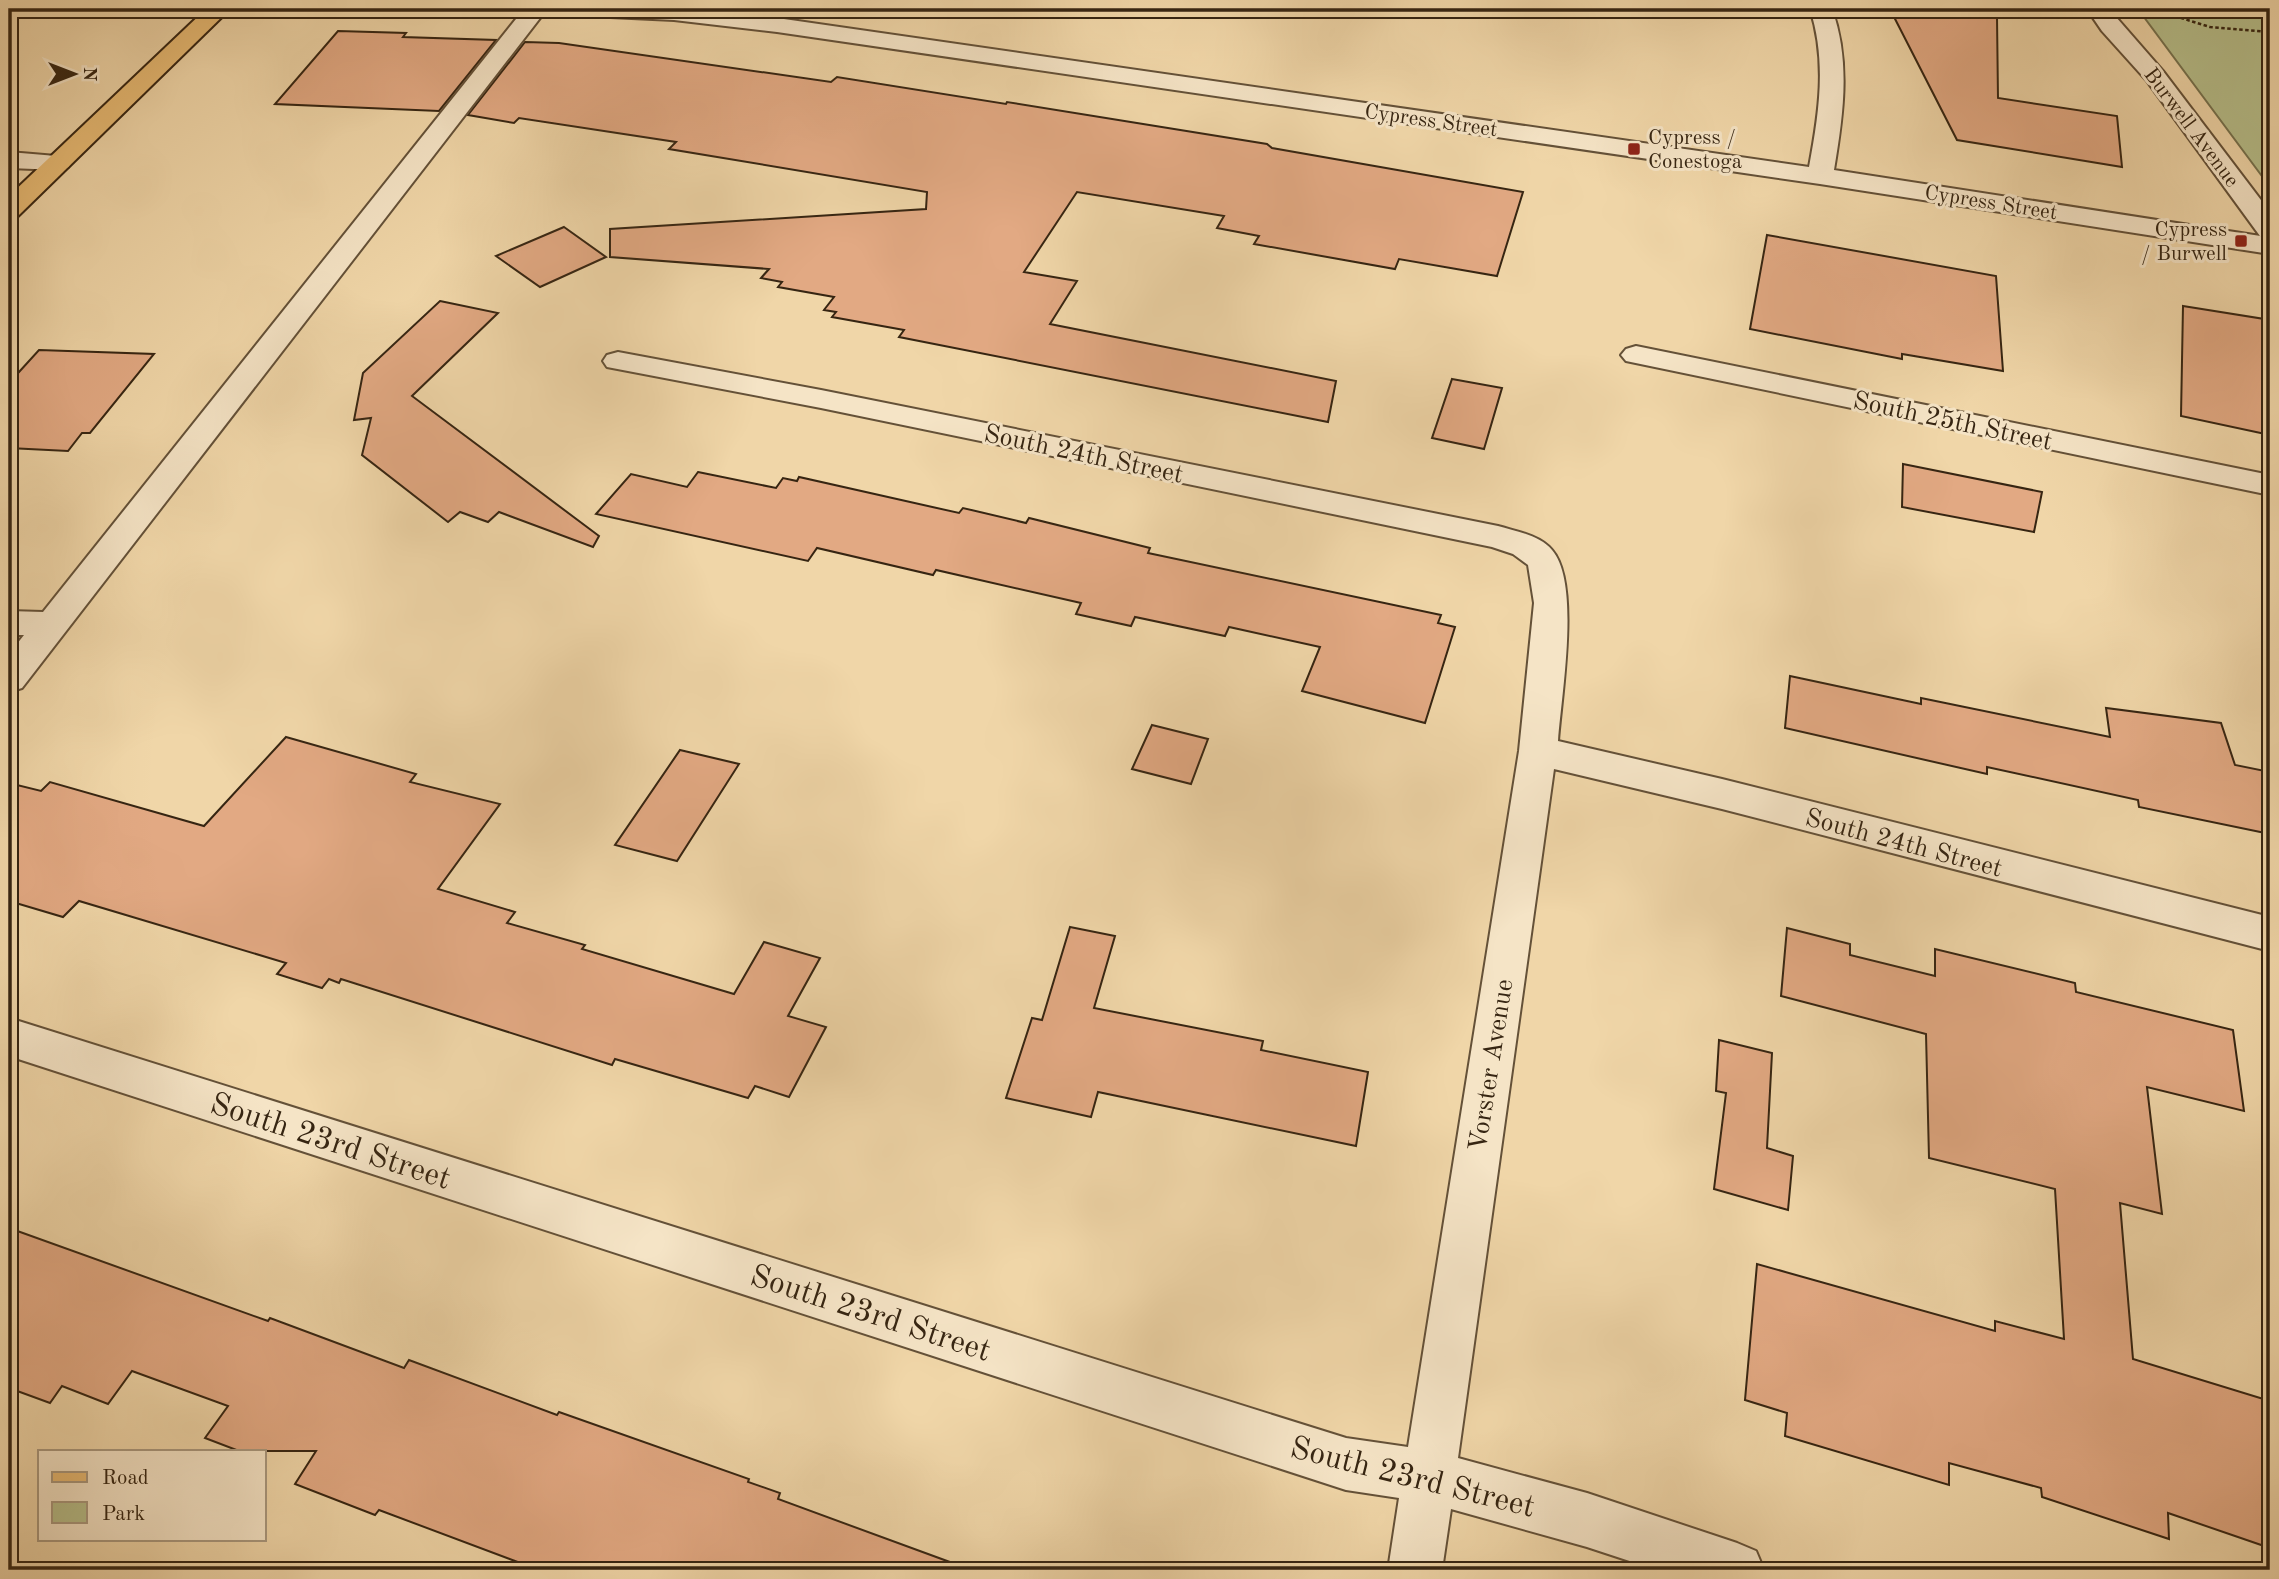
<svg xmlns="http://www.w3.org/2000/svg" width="2279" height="1579" font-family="'Old Standard TT',serif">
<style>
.green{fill:#b6be8a;stroke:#76724e;stroke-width:2}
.building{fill:#e2a983;stroke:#362512;stroke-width:2}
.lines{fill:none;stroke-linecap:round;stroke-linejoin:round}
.minor-casing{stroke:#645138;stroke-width:4}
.major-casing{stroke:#362512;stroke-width:4}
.path{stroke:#362512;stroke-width:2.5;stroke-dasharray:3.5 2.5;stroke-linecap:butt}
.minor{fill:#f5e4c6;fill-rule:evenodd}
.major{fill:#e8bb74;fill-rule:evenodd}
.poi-dot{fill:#8f2418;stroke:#f5e4c6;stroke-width:2.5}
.labels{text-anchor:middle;stroke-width:6;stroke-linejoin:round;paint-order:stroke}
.far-street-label{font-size:21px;fill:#362512;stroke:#f5e4c6}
.far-poi-label{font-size:21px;fill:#362512;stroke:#f5e4c6;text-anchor:start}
.street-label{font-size:26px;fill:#362512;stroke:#f5e4c6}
.near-street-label{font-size:32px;fill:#362512;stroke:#f5e4c6}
</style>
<rect width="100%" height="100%" fill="#f0d6a8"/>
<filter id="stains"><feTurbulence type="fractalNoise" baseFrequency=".00286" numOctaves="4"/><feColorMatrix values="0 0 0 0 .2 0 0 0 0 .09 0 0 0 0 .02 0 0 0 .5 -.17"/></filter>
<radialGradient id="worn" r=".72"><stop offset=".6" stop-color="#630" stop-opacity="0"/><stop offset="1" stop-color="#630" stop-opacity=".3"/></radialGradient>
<!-- green -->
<path class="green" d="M2138 9H2270V187Z"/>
<!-- building -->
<g class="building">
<path d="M1892 13 1997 17 1998 98 2117 116 2122 167 1957 140Z"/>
<path d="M338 31 406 33 403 37 496 40 439 111 275 104Z"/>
<path d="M525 42 559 43 831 82 837 77 1006 104 1007 102 1267 144 1272 148 1523 192 1497 276 1399 259 1395 269 1254 244 1259 236 1217 228 1224 216 1077 192 1024 272 1077 281 1050 324 1336 381 1328 422 899 337 904 330 832 317 836 312 824 310 834 297 778 287 782 282 761 278 769 269 610 257V229L926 209 927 192 669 149 676 142 519 118 514 123 468 115Z"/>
<path d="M564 227 606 257 540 287 496 256Z"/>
<path d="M1767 235 1996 276 2003 371 1902 354V359L1750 329Z"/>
<path d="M440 301 498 313 412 396 599 536 593 547 499 512 488 522 460 512 448 522 362 455 371 418 354 420 363 373Z"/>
<path d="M2183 306 2264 319 2270 347V435L2181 416Z"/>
<path d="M39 350 154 354 90 433H82L68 451 9 448V383Z"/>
<path d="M1452 379 1502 388 1484 449 1432 438Z"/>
<path d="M1903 464 2042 492 2034 532 1902 507Z"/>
<path d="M698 472 776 488 783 478 797 481 799 477 959 513 963 508 1026 523 1029 518 1150 548 1148 553 1441 615 1438 623 1455 627 1425 723 1302 691 1320 647 1229 627 1225 636 1135 617 1131 626 1076 614 1081 603 936 570 933 575 817 548 808 561 596 514 631 474 687 487Z"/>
<path d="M1790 676 1921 704V698L2110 737 2106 708 2221 723 2235 765 2270 772V834L2139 807 2138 800 1987 767V774L1785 728Z"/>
<path d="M1152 725 1208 739 1191 784 1132 769Z"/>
<path d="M286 737 416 774 410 782 500 804 438 889 515 912 507 923 585 945 582 949 734 994 764 942 820 958 788 1016 826 1027 789 1097 755 1086 748 1098 615 1059 612 1065 341 979 339 983 329 979 322 988 277 974 286 963 79 901 63 917 9 901V783L41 791 50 782 204 826Z"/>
<path d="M680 750 739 764 677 861 615 845Z"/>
<path d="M1070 927 1115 936 1094 1008 1263 1041 1261 1050 1368 1072 1356 1146 1098 1092 1091 1117 1006 1098 1032 1018 1042 1020Z"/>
<path d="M1787 928 1850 944V955L1935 976V949L2075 983 2076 992 2233 1030 2244 1111 2147 1087 2162 1214 2120 1203 2133 1359 2270 1401V1548L2168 1513 2169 1539 2042 1497 2041 1488 1949 1463V1485L1785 1436 1787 1413 1745 1400 1757 1264 1995 1331V1321L2064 1339 2055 1189 1929 1158 1926 1034 1781 996Z"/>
<path d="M1719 1040 1772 1053 1767 1148 1793 1156 1788 1210 1714 1189 1726 1093 1716 1091Z"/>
<path d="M9 1228 268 1321 270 1318 404 1368 409 1360 557 1415 559 1412 749 1479 748 1482 780 1493 778 1499 958 1565 957 1570H539L379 1510 375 1515 295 1484 316 1451H239L205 1438 228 1406 132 1371 108 1404 62 1386 50 1403 9 1388Z"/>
</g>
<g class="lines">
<!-- minor casing -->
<g class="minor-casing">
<g id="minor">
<path d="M524 9H547L22 688 9 692V654L24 635H9V611L43 612Z"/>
<path d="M578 9H696L777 18 1809 167C1819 114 1827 61 1810 9H1832C1851 62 1843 116 1834 170L2267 237 2260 236 2147 81 2102 31 2087 9H2109L2163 71 2270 212V254L1820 184 777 32 674 20 589 16 581 14Z"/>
<path d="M9 152 68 157 72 162 68 167 59 170 9 168Z"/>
<path d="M1636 346 2270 475V495L1626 361 1621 355 1626 349Z"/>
<path d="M618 352 821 390 1498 526C1515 531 1540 535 1552 550 1581 583 1561 697 1558 741L1722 779 2270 917V951L1722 809 1554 769 1458 1458 1587 1493 1737 1543 1756 1551 1764 1570H1657L1587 1547 1451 1509 1442 1570H1388L1399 1498 1346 1490 9 1056V1018L1346 1438 1408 1447 1519 751 1534 603 1528 565 1513 554 1492 547 821 408 607 367 603 361 607 355Z"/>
</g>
</g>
<!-- major casing -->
<g class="major-casing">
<path id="major" d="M206 9H230L18 216 9 218V196Z"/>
</g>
<!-- path -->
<path class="path" d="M2152 9 2210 27 2270 32"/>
<!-- minor -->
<use href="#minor" class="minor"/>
<!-- major -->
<use href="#major" class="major"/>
</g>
<!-- markers -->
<g class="poi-dot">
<rect x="1627" y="142" width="14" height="14" rx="3.5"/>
<rect x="2234" y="234" width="14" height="14" rx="3.5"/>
</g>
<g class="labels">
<!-- far-street labels -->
<g class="far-street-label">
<text transform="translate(1431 120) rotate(8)" y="7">Cypress Street</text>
<text transform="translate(2192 127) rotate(53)" y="7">Burwell Avenue</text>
<text transform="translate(1991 202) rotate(9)" y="7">Cypress Street</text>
</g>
<!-- far-poi labels -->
<g class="far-poi-label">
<text x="1648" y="144">Cypress /<tspan x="1648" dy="24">Conestoga</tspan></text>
<text x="2227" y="236" text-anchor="end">Cypress<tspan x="2227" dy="24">/ Burwell</tspan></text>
</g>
<!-- street labels -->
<g class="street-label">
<text transform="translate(1953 420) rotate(12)" y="9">South 25th Street</text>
<text transform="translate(1084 453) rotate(12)" y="9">South 24th Street</text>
<text transform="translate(1904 842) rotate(15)" y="9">South 24th Street</text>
<text transform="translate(1490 1065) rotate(-81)" y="9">Vorster Avenue</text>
</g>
<!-- near-street labels -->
<g class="near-street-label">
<text transform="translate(331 1140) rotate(18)" y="11">South 23rd Street</text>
<text transform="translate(871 1312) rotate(18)" y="11">South 23rd Street</text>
<text transform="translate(1413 1476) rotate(14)" y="11">South 23rd Street</text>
</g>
</g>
<!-- margin -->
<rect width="2279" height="1579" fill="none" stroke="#f0d6a8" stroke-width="35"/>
<rect x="10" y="10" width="2258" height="1558" fill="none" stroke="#362512" stroke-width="3.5"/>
<rect x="18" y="18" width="2244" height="1544" fill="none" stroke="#362512" stroke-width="2"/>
<!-- legend -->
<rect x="38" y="1450" width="228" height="91" fill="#f5e4c6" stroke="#a9987e" stroke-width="2"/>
<rect x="52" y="1472" width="35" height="10" fill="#e8bb74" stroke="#a9987e" stroke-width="2"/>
<text x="102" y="1484" font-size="21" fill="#362512">Road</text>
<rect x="52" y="1502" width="35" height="21" fill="#b6be8a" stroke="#a9987e" stroke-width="2"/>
<text x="102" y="1520" font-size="21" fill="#362512">Park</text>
<!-- north arrow -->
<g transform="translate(74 74) rotate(90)" stroke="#f5e4c6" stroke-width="5" paint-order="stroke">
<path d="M0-5L12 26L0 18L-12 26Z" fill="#362512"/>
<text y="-10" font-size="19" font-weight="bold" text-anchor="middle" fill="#362512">N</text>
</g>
<rect width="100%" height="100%" filter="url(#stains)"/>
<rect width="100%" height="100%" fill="url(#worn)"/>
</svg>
